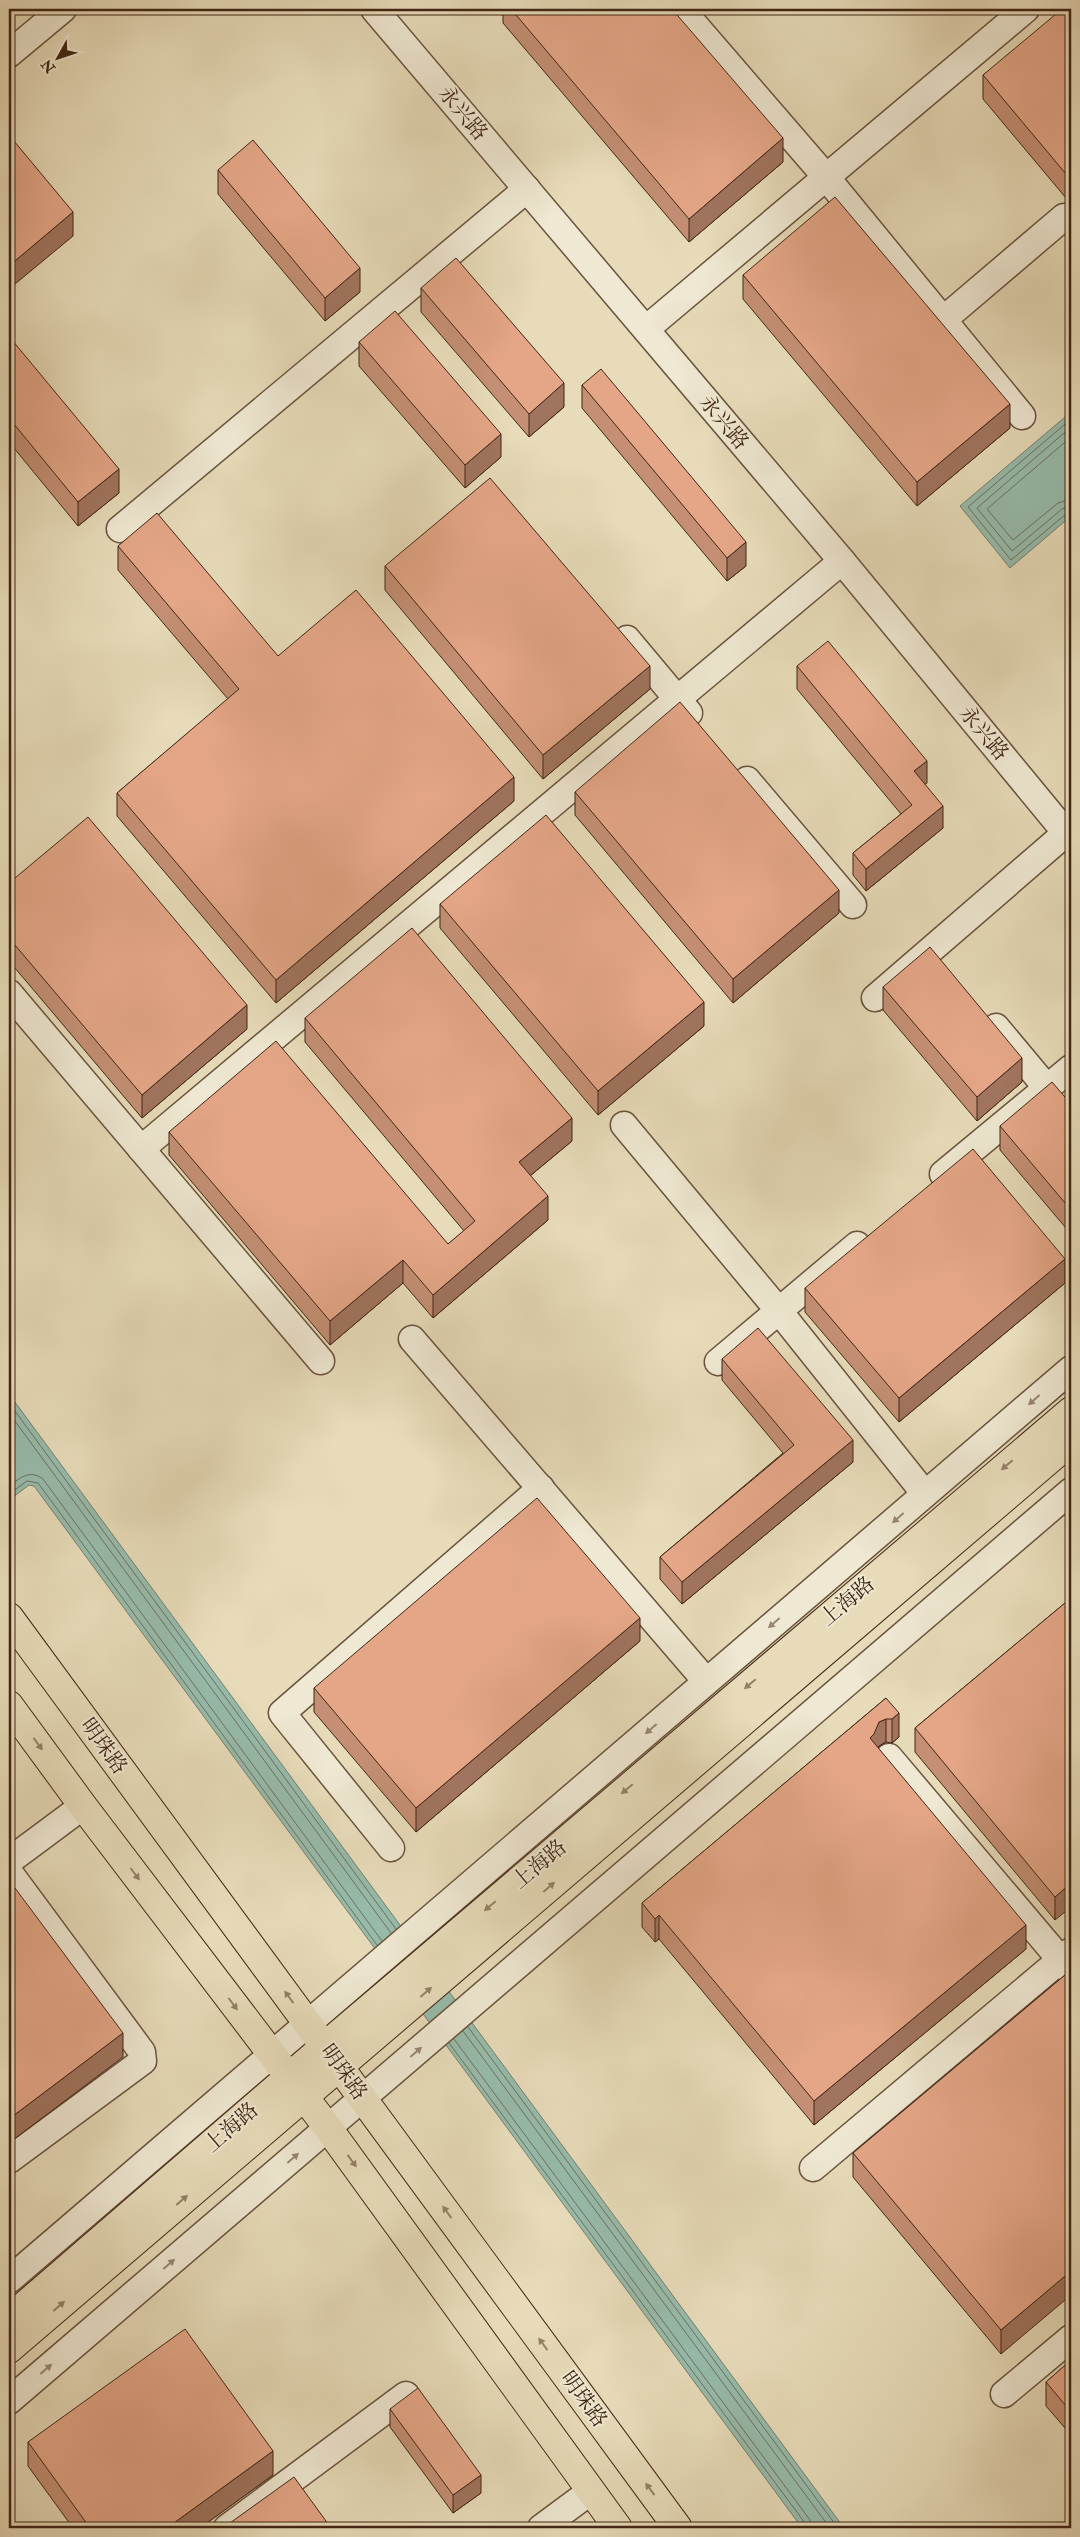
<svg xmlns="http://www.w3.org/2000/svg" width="1080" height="2537" font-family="'IM FELL Double Pica','Noto Serif SC',serif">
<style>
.water{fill:#97bbab;stroke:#757f6f}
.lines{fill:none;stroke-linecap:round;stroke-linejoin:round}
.shore{stroke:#6c7060;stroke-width:1}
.minor-casing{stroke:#6a533e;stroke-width:29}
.major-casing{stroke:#412615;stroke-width:30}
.minor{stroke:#efe8d2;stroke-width:26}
.major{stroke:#e7dbb9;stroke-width:28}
.wall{fill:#c48f74;stroke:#412615}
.shaded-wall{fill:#a0745e;stroke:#412615}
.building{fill:#e4a687;stroke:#412615}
.oneway{fill:#988774}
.oneway2{fill:#948067}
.labels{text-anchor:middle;stroke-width:4;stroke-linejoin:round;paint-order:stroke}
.street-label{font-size:21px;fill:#412615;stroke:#efe8d2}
</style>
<rect width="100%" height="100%" fill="#e7dbb9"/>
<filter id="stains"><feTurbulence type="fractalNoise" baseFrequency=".004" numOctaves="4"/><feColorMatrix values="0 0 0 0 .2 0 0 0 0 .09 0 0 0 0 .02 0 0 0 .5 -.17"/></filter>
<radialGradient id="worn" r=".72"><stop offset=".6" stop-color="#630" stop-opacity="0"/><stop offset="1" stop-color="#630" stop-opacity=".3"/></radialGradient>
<!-- water -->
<g class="water">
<path d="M1071 412V516L1010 568 960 506Z"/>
<path d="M9 1394 844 2528H802L34 1486 29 1485 9 1500V1463L12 1460 9 1450Z"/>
</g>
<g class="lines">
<!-- shore -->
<g class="shore">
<path d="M1071 419 968 507 1011 560 1066 514 1071 513"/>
<path d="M1071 427 977 508 1012 551 1062 509 1071 506"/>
<path d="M1071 437 987 509 1013 540 1058 503 1071 499"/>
<path d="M9 1403 396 1929"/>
<path d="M9 1413 391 1933"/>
<path d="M9 1486C20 1478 30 1469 43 1479L382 1941"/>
<path d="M9 1494 27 1481 38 1483 377 1945"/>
<path d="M468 2027 838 2528"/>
<path d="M463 2031 830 2528"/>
<path d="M454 2039 810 2520 812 2528"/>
<path d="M449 2043 805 2523 806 2528"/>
</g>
<!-- minor casing -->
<g class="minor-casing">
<g id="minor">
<path d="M374 9 842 561 1071 839"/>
<path d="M681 9 826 177 1022 416"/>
<path d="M9 54 63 9"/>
<path d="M943 320 1064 217"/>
<path d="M646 329 1026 9"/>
<path d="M120 529 527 189"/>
<path d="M627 639 689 713"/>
<path d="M747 780 853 905"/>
<path d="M9 993 321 1361"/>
<path d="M875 998 1066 833"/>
<path d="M996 1027 1047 1088"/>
<path d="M624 1125 779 1311 925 1494"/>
<path d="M141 1149 842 561"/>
<path d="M943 1174 1071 1068"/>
<path d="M412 1339 706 1681"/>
<path d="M718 1362 857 1245"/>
<path d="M889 1757 1071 1972"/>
<path d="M391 1848 282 1713 541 1488"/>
<path d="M9 1861 83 1806"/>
<path d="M9 1872 142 2052 143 2061 9 2160"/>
<path d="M813 2168 1071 1951"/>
<path d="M9 2280 1071 1369"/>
<path d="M1004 2394 1071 2338"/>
<path d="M9 2401 1071 1491"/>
<path d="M227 2528 406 2395"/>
<path d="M541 2528 591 2491"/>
</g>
</g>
<!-- major casing -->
<g class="major-casing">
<g id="major">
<path d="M9 1617 678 2528"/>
<path d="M9 1705 83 1806 328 2128 618 2528"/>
<path d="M9 2319 325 2046 1071 1411"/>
<path d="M9 2349 1071 1441"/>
</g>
</g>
<!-- minor -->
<use href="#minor" class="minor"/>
<!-- major -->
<use href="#major" class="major"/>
</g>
<!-- wall -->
<g class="wall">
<path d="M497 9H672L783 162 689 242 503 23V16Z"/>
<path d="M1071 9V204L983 99V75Z"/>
<path d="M218 170 360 292 325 321 218 194Z"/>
<path d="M743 275 1010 428 917 506 743 299Z"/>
<path d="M421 288 564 407 529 437 421 312Z"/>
<path d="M359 342 501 457 465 488 359 366Z"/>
<path d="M9 343 119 493 78 526 9 442Z"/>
<path d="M582 385 746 566 727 581 582 408Z"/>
<path d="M118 546 278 656 514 801 276 1003 117 816V793L228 699 118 570Z"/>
<path d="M385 566 650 689 543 779 385 590Z"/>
<path d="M797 666 927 783 925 784 943 828 866 891 853 875V853L901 814 797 689Z"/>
<path d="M575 792 839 913 733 1003 575 815Z"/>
<path d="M9 883 247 1029 142 1118 9 961Z"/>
<path d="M440 904 704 1026 598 1115 440 928Z"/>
<path d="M883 987 1022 1082 977 1121 883 1010Z"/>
<path d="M305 1018 572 1141 530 1176 548 1220 433 1318 403 1283 330 1345 169 1155V1132L448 1244 464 1231 305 1042Z"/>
<path d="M1071 1104V1234L1000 1150V1126Z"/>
<path d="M1065 1283 899 1422 805 1312V1288Z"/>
<path d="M722 1359 853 1462 682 1604 660 1579V1557L783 1453 722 1380Z"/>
<path d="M1071 1598 1055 1920 915 1752V1728Z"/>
<path d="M640 1641 416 1832 314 1712V1688Z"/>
<path d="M886 1698 899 1737 892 1743 886 1742 879 1746 878 1748 1026 1949 814 2125 659 1939 655 1942 642 1927V1903Z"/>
<path d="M1065 1975 1001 2354 853 2177V2153Z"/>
<path d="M1071 2360V2435L1046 2406V2382Z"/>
<path d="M390 2409 481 2493 453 2513 390 2427Z"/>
<path d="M28 2442 273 2475 200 2528H73L28 2466Z"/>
</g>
<!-- shaded-wall -->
<g class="shaded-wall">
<path d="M783 138V162L689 242V219Z"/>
<path d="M73 212V236L9 289V266Z"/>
<path d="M360 268V292L325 321V298Z"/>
<path d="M564 383V407L529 437V414Z"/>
<path d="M1010 404V428L917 506V482Z"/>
<path d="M501 434V457L465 488V465Z"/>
<path d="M119 469V493L78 526V502Z"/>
<path d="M746 542V566L727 581V558Z"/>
<path d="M650 666V689L543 779V755Z"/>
<path d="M927 761V783L914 793V771Z"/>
<path d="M514 777V801L276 1003V980Z"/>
<path d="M943 806V828L866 891V869Z"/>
<path d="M839 890V913L733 1003V979Z"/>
<path d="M704 1002V1026L598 1115V1091Z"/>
<path d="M247 1005V1029L142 1118V1095Z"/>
<path d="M1022 1058V1082L977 1121V1097Z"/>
<path d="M572 1118V1141L519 1185V1162Z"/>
<path d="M548 1196V1220L433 1318V1295Z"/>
<path d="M1065 1259V1283L899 1422V1398Z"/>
<path d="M403 1260V1283L330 1345V1321Z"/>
<path d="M853 1440V1462L682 1604V1582Z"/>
<path d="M640 1618V1641L416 1832V1808Z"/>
<path d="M899 1713V1737L892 1743V1719Z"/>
<path d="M886 1719V1742L879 1746 874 1758 870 1738 879 1722Z"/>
<path d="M1071 1883V1907L1055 1920V1897Z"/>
<path d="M659 1915V1939L655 1942V1919Z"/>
<path d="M1026 1925V1949L814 2125V2101Z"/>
<path d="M123 2033V2057L9 2143V2119Z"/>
<path d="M1071 2271V2295L1001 2354V2330Z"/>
<path d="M273 2451V2475L200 2528H167Z"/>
<path d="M481 2475V2493L453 2513V2495Z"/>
</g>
<!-- building -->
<g class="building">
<path d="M511 9H672L783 138 689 219Z"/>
<path d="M1062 9H1071V180L983 75Z"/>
<path d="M9 135 73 212 9 266Z"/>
<path d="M253 140 360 268 325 298 218 170Z"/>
<path d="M835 197 1010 404 917 482 743 275Z"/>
<path d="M456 258 564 383 529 414 421 288Z"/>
<path d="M395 311 501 434 465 465 359 342Z"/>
<path d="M12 340 119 469 78 502 9 418V343Z"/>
<path d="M601 369 746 542 727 558 582 385Z"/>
<path d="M490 478 650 666 543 755 385 566Z"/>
<path d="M157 513 278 656 356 590 514 777 276 980 117 793 239 689 118 546Z"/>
<path d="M828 641 927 761 914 771 943 806 866 869 853 853 912 805 797 666Z"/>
<path d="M680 702 839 890 733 979 575 792Z"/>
<path d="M546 815 704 1002 598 1091 440 904Z"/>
<path d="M88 817 247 1005 142 1095 9 938V883Z"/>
<path d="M412 928 572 1118 519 1162 548 1196 433 1295 403 1260 330 1321 169 1132 276 1041 448 1244 475 1221 305 1018Z"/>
<path d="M930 947 1022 1058 977 1097 883 987Z"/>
<path d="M1052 1082 1071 1104V1210L1000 1126Z"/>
<path d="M973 1149 1065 1259 899 1398 805 1288Z"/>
<path d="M758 1328 853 1440 682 1582 660 1557 794 1445 722 1359Z"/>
<path d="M537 1498 640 1618 416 1808 314 1688Z"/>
<path d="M1071 1598V1883L1055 1897 915 1728Z"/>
<path d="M886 1698 899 1713 892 1719H886L879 1722 874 1734 870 1738 1026 1925 814 2101 659 1915 655 1919 642 1903Z"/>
<path d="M9 1880 123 2033 9 2119Z"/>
<path d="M1065 1975 1071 1983V2271L1001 2330 853 2153Z"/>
<path d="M185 2329 273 2451 167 2528H90L28 2442Z"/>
<path d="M1071 2360V2412L1046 2382Z"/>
<path d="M418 2388 481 2475 453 2495 390 2409Z"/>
<path d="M294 2477 331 2528H223Z"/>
</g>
<!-- one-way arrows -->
<defs><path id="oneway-solid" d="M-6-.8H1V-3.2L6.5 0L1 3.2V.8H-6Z" transform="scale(1.25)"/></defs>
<g class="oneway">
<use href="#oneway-solid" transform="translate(1034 1400) rotate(139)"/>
<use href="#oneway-solid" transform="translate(898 1518) rotate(139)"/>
<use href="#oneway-solid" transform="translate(774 1623) rotate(139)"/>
<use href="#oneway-solid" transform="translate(651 1729) rotate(139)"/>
<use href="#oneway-solid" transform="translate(416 2052) rotate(-41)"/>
<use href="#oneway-solid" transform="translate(293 2158) rotate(-41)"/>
<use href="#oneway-solid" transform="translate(169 2264) rotate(-41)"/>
<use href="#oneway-solid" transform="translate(46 2369) rotate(-41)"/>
</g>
<g class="oneway2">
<use href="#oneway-solid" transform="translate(1007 1465) rotate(140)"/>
<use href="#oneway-solid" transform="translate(750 1684) rotate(140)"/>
<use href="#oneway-solid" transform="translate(38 1744) rotate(54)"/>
<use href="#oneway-solid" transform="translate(627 1789) rotate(140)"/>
<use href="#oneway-solid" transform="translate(135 1874) rotate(53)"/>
<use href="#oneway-solid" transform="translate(549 1887) rotate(-41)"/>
<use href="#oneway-solid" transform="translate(490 1906) rotate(140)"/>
<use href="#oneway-solid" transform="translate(426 1992) rotate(-41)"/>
<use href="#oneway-solid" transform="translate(289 1997) rotate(-126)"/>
<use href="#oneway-solid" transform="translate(233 2004) rotate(53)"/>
<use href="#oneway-solid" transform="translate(352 2161) rotate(54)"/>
<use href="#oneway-solid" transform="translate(182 2200) rotate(-41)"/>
<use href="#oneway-solid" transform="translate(447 2212) rotate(-126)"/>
<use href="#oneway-solid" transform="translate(59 2306) rotate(-41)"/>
<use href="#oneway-solid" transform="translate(543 2344) rotate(-126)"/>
<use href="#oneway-solid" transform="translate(650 2489) rotate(-126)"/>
</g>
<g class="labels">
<!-- street labels -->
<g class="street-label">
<text transform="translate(463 113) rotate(50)" y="7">永兴路</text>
<text transform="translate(724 422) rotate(50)" y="7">永兴路</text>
<text transform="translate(984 733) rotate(50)" y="7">永兴路</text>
<text transform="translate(847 1601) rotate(-40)" y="7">上海路</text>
<text transform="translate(104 1746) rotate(54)" y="7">明珠路</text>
<text transform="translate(539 1864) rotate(-40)" y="7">上海路</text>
<text transform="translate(344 2072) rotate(54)" y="7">明珠路</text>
<text transform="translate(231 2127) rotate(-41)" y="7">上海路</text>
<text transform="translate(584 2399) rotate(54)" y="7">明珠路</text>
</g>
</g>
<!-- margin -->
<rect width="1080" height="2537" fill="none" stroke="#e7dbb9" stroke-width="30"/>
<rect x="10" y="10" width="1060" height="2517" fill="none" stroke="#412615" stroke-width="2.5"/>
<rect x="15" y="15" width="1050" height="2507" fill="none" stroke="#412615"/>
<!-- north arrow -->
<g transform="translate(58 58) rotate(230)" stroke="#efe8d2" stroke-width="4" paint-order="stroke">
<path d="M0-4L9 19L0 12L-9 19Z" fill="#412615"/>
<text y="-8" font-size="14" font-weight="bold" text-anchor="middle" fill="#412615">N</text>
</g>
<rect width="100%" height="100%" filter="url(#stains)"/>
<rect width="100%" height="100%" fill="url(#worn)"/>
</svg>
